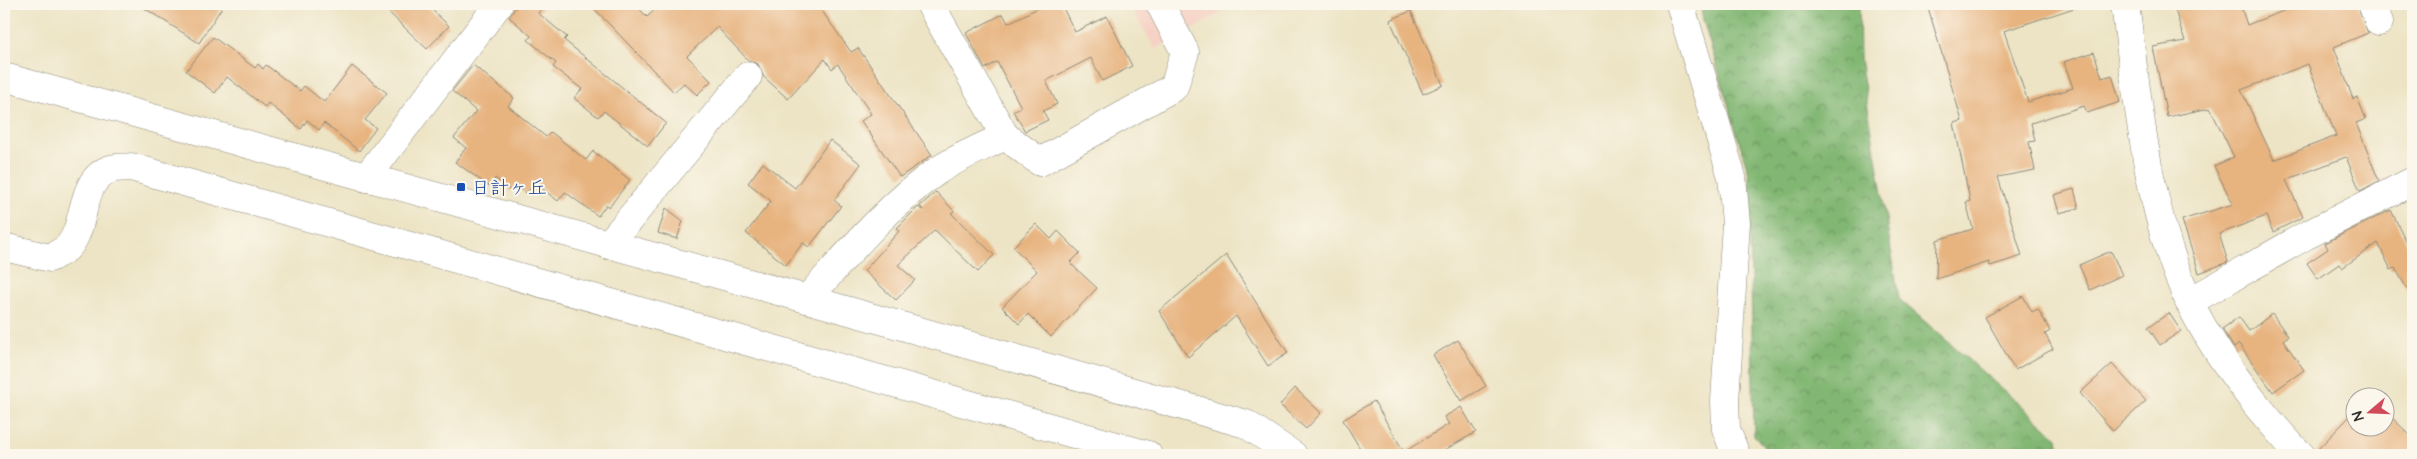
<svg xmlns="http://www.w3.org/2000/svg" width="2417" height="459" font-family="'Architects Daughter','Klee One',sans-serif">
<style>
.built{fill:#f6d2c5}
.forest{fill:url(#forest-crowns);stroke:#56714f}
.building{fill:#e7b37f;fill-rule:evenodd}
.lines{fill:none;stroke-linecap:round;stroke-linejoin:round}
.minor-casing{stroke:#8c8878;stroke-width:29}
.minor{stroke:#fff;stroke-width:28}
.transit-dot{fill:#1a4fb4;stroke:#fbf7ec;stroke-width:2}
.labels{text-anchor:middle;stroke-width:4;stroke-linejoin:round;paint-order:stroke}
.transit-label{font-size:19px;fill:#164399;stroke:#fbf7ec;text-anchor:start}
</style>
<defs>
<pattern id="forest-crowns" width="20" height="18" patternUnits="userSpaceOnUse" patternTransform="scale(1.25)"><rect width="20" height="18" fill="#82b773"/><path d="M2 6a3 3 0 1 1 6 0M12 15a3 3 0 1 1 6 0" fill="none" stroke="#6b955f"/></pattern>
</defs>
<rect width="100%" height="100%" fill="#fbf7ec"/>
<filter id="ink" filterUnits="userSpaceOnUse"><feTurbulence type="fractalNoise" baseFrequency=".02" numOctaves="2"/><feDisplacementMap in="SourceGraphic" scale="10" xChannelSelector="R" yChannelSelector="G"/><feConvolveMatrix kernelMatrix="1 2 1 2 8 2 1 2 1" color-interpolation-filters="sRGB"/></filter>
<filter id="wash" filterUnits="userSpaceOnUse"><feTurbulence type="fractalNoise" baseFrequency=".0096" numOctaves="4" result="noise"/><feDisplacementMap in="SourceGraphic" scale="20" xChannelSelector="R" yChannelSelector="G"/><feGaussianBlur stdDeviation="1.12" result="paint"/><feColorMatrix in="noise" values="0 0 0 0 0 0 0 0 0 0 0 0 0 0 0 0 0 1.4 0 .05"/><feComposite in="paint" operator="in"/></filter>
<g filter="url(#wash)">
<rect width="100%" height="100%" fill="#ede4c5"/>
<!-- built -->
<path class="built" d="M1129 4H1234L1189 32 1155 49Z"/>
<!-- forest -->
<path class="forest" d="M1700 4H1859L1860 59 1899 299 2058 438 2061 455H1772L1754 435 1749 174 1703 20Z"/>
<g id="blocks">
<!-- building -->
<g class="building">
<path d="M138 4H224L199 43Z"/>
<path d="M380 4H426L449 26 427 49Z"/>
<path d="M518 4H545L538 13 567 37 564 40 666 123 648 146 604 111 598 117 574 98 582 89 553 67 556 63 528 40 531 36 509 17Z"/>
<path d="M590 4H635L647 17 661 4H817L851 52 858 48 932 155 900 177 861 121 871 114 838 64 832 69 825 59 788 99 763 76 758 64 749 61 717 27 687 56 711 81 697 95 684 83 674 92Z"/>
<path d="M1046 4H1061L1075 32 1107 16 1132 66 1102 81 1091 58 1046 81 1057 104 1043 111 1048 120 1025 131 1013 111 1021 107 997 62 985 69 966 33 1003 14 1008 23Z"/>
<path d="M1927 4H2074V8L2004 31 2028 102 2073 88 2064 62 2094 52 2102 78 2112 75 2120 102 2087 113 2084 106 2031 123 2035 141 2029 142 2035 170 1998 177 2022 256 1990 266 1989 262 1936 279 1937 240 1973 229 1966 202 1970 201 1954 123 1962 121Z"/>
<path d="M2173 4H2240L2247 25 2301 4H2357L2368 33 2334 47 2353 99 2357 97 2366 119 2356 123 2379 181 2360 191 2346 157 2286 180 2303 217 2273 232 2266 216 2219 234 2228 262 2199 273 2182 220 2233 204 2214 166 2234 157 2210 108 2167 117 2153 47 2185 41ZM2308 64 2336 136 2274 160 2241 90Z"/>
<path d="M1411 11 1443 85 1423 94 1390 20Z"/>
<path d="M213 37 255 68 258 64 263 69 266 65 300 91 304 86 324 102 352 66 387 93 365 120 376 128 359 151 324 123 319 130 307 120 301 129 268 103 265 107 227 77 215 93 186 71Z"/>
<path d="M473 65 514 98 508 106 546 137 551 132 586 160 593 151 630 180 609 207 606 205 598 216 565 192 558 201 535 183 526 193 516 185 511 191 495 178 489 186 455 162 466 148 454 138 476 111 452 91Z"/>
<path d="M830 140 861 164 834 200 841 206 809 247 803 243 786 265 746 233 771 201 748 183 763 163 795 188Z"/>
<path d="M2074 189 2079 208 2059 213 2054 195Z"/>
<path d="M936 192 954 211 951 213 994 255 978 272 935 230 898 265 915 280 896 300 864 271 899 231 896 229 918 207 923 210 920 206Z"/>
<path d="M666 208 683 221 677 239 658 233Z"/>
<path d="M2391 210 2413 256V299L2395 268 2391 270 2378 243 2342 268 2339 264 2318 279 2307 263 2328 249 2325 243Z"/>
<path d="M1036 224 1051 239 1058 231 1080 253 1070 263 1097 288 1051 337 1028 314 1019 324 1002 307 1037 271 1013 247Z"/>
<path d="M2111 251 2122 275 2090 290 2079 265Z"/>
<path d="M1226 255 1288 353 1268 366 1236 316 1188 357 1159 311Z"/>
<path d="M2023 296 2032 312 2038 309 2050 331 2045 334 2053 349 2015 370 1985 317Z"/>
<path d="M2169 313 2181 331 2160 345 2148 327Z"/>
<path d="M2272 314 2288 336 2283 340 2304 370 2273 392 2239 344 2234 348 2222 329 2239 317 2249 331Z"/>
<path d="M1458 340 1486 386 1461 401 1433 355Z"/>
<path d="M2112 364 2146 401 2113 431 2080 393Z"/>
<path d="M1295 388 1321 413 1306 429 1280 405Z"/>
<path d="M1374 401 1404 452 1449 424 1444 417 1461 407 1476 432 1436 455H1364L1343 420Z"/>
<path d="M2384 410 2413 438V448L2406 455H2316V451L2354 412V426H2384Z"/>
</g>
</g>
</g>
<g filter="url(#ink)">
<use href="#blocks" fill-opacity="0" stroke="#8c8878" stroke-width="1"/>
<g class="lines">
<!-- minor casing -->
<g class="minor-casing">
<g id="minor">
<path d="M930 4 1005 136"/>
<path d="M1680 4 1732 177 1736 223 1725 401 1726 429 1736 455"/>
<path d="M2125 4C2138 101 2147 213 2190 303 2208 340 2232 374 2258 407 2272 423 2285 440 2301 455"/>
<path d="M2372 4 2379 22"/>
<path d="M4 77 807 299 1246 424 1293 455"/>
<path d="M366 178 499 4"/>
<path d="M608 245 748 76"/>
<path d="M4 247 50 258C55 255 62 252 67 248 88 227 78 179 111 169 117 167 124 168 131 167L1148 455"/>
<path d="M807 299C848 254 887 206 937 171 958 157 983 147 1005 136L1040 162 1174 87 1185 52 1160 4"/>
<path d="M2189 302 2305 236 2413 181"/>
</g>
</g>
<!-- minor -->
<use href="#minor" class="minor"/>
</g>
</g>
<!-- markers -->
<rect class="transit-dot" x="456" y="182" width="10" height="10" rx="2.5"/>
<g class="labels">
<!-- transit labels -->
<g class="transit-label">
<text x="471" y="194">日計ヶ丘</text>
</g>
</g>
<!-- margin -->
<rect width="2417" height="459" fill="none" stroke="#fbf7ec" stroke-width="20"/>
<!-- north arrow -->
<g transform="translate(2370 412) rotate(251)"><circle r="24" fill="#fbf7ec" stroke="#a8a59f"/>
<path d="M0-4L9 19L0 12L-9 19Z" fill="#d1495b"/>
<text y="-8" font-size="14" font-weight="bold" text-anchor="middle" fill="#2b2b2b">N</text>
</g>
</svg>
